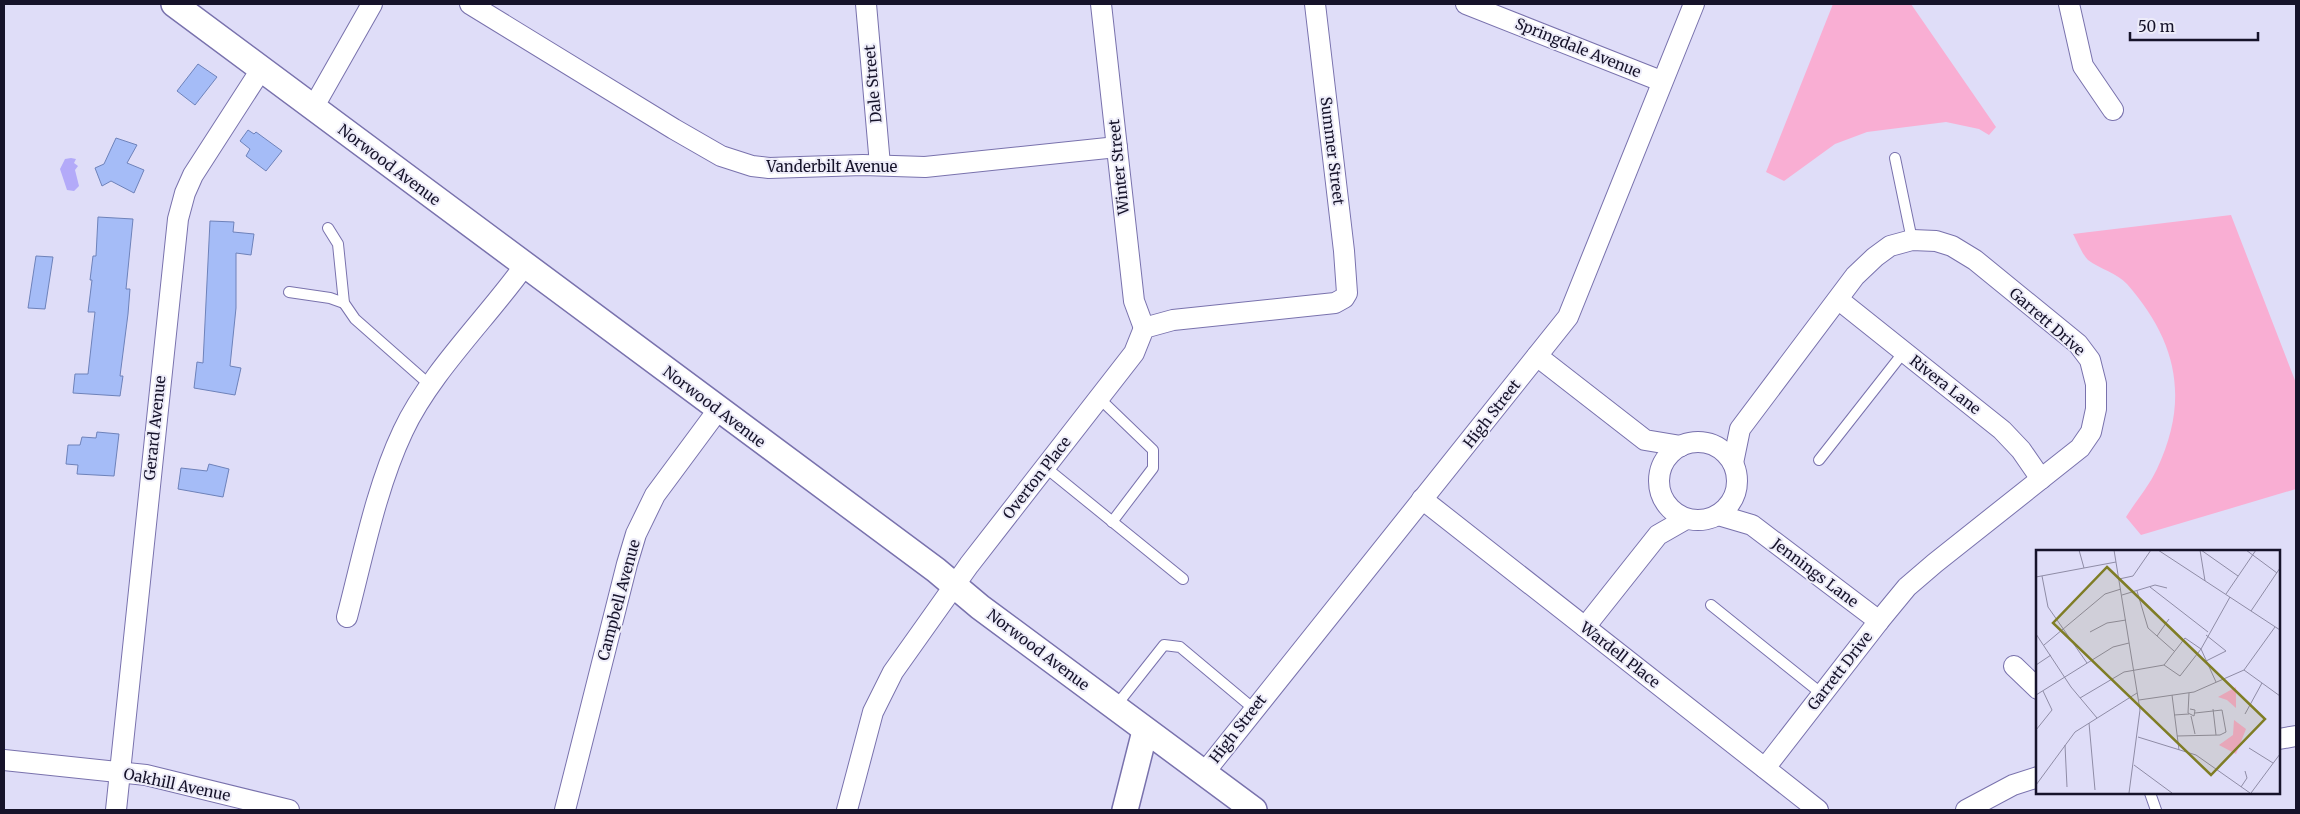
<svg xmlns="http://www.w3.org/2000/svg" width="2300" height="814" font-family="Merriweather,serif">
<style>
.green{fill:#f9aed3}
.water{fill:#b3aaf9}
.building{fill:#a5bcf7;stroke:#6e82ba}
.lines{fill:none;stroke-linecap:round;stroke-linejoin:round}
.service-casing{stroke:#7972ad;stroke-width:12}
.minor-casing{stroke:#7972ad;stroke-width:22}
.tertiary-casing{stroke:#7972ad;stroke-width:28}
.service{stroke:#fff;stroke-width:10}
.minor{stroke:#fff;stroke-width:20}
.tertiary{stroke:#fff;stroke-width:25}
.labels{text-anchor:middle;stroke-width:4;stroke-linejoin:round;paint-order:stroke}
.street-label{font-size:15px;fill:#16132a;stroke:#edecf9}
.inset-road{fill:none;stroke:#8f8ca6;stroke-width:1}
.view{fill:#7f7d25;fill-opacity:0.15;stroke:#7f7d25;stroke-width:2.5}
.inset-edge{fill:none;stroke:#16132a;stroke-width:2.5}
</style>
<rect width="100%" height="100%" fill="#dfddf8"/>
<!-- green -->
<g class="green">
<path d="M1833 4H1911L1996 127 1989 135 1979 129 1946 122 1867 132 1835 144 1784 181 1766 172Z"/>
<path d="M2231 215 2296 383V489L2141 535 2126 517C2136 501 2149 486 2157 469 2190 399 2177 341 2127 284 2117 273 2100 269 2088 260 2082 254 2077 241 2073 234Z"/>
</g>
<!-- water -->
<path class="water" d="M71 158 76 159 74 163 78 166 75 170 79 186 74 191 67 190 60 169 65 159Z"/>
<!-- building -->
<g class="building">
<path d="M198 64 217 77 195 105 177 91Z"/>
<path d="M248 130 254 134 256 132 282 151 266 171 246 156 250 149 240 141Z"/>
<path d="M116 138 137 145 127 163 144 170 134 193 111 181 102 186 95 168 104 164Z"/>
<path d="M98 217 133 219 126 289H130L128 314 120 376H123L120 396 73 393 75 374H88L95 312H88L92 280H90L93 256H96Z"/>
<path d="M210 221 234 222 233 232 254 234 251 255 236 253V308L230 366 241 368 235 395 194 388 197 362 203 363Z"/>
<path d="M36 256 53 257 45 309 28 308Z"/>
<path d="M97 432 119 434 114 476 77 474 78 465 66 464 68 445H80L82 437 96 438Z"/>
<path d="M209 464 229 469 223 497 178 489 181 468 207 471Z"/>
</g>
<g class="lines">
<!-- service casing -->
<g class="service-casing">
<g id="service">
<path d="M1895 158 1912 240"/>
<path d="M328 228 338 244 344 303 355 319 431 386"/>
<path d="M289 292 330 298 344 303"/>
<path d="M1099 398 1153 450V468L1112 522"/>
<path d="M1819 460 1903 353"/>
<path d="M1045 467 1183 579"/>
<path d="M1711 605 1822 694"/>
<path d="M1115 707 1164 645 1180 647 1254 709"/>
<path d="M2150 793 2156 810"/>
</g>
</g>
<!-- minor casing -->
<g class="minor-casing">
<g id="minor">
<path d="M470 4 674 129 721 156 752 166 769 168 863 165 925 167 1117 147"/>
<path d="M866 4 880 165"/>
<path d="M1101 4 1134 301 1144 328"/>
<path d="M1466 4 1661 81"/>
<path d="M2069 4 2083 66 2113 110"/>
<path d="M313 108 372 4"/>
<path d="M1839 300 2002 430 2021 450 2041 479"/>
<path d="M1537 356 1645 440 1681 446"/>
<circle cx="1698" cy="481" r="39"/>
<path d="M1733 463 1740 429 1855 276 1875 257 1890 246 1912 240 1936 241 1952 246 1975 260 2078 344 2090 360 2096 384V409L2091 432 2080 448 1935 563 1907 587 1879 621 1765 768"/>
<path d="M1422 499 1818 810"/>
<path d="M1718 515 1752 525 1879 621"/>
<path d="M347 617C363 556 376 488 403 431 430 373 487 318 525 265"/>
<path d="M1585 627 1658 535 1686 519"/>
<path d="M2014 666 2038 689"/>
<path d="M2279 739 2296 736"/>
<path d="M4 760 146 775 289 810"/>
<path d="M1204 773 1568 317 1694 4"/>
<path d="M116 810 178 219 185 193 193 175 262 68"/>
<path d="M565 810 627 564 636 534 655 495 718 410"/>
<path d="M847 810 873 712 893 672 969 565 1134 353 1144 328 1173 320 1335 303 1344 298 1347 293 1344 251 1315 4"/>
<path d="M1966 810 2013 785 2038 777"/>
</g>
</g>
<!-- tertiary casing -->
<g class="tertiary-casing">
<g id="tertiary">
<path d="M174 4 936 570 980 607 1254 810"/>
<path d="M1125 810 1145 731"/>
</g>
</g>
<!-- service -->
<use href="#service" class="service"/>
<!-- minor -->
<use href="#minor" class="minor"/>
<!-- tertiary -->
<use href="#tertiary" class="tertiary"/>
</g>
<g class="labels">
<!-- street labels -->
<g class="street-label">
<text transform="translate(1578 48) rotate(22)" y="5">Springdale Avenue</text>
<text transform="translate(873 84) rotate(-95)" y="5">Dale Street</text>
<text transform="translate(1332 151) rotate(83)" y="5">Summer Street</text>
<text transform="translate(389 165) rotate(37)" y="5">Norwood Avenue</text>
<text x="832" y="172">Vanderbilt Avenue</text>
<text transform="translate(1119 167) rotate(-96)" y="5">Winter Street</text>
<text transform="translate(2047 322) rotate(41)" y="5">Garrett Drive</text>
<text transform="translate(1945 385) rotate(38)" y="5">Rivera Lane</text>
<text transform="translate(714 407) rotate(37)" y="5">Norwood Avenue</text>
<text transform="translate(1492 414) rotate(-52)" y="5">High Street</text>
<text transform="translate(155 428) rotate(-84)" y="5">Gerard Avenue</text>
<text transform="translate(1037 478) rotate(-52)" y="5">Overton Place</text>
<text transform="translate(1815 573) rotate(37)" y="5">Jennings Lane</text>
<text transform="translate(619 600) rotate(-75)" y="5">Campbell Avenue</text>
<text transform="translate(1038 650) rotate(37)" y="5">Norwood Avenue</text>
<text transform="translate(1620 655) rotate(38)" y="5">Wardell Place</text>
<text transform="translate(1840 671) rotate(-52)" y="5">Garrett Drive</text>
<text transform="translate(1238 729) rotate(-52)" y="5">High Street</text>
<text transform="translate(177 785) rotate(12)" y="5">Oakhill Avenue</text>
</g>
</g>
<!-- overview -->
<g transform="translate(2036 550)">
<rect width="244" height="244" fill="#dfddf8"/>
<path d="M200 137V158L191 150 182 147ZM198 170 210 179 200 204 183 195 197 185Z" fill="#f9aed3"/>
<path class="inset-road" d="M43 0 48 18M78 0 104 160 93 243M122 0 244 80M164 0 169 31M165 0 202 26M210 0 241 23M6 26 12 57 51 113M0 27 80 12M83 29 97 26 115 0M114 37 172 82M101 41 112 78 138 101M190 44 220 0M86 45 119 35 131 38M215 61 244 18M54 82 71 73 90 70M0 84 35 137 61 168M121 86 133 69M8 95 69 44 85 39M170 111 190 101 170 85M0 115 15 105M208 120 244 146M180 132 165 99 194 47M153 143 152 163 158 166 159 160 154 159M0 145 77 97 93 93M136 145 143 200M44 148 88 122 128 115 144 126 165 99 149 88 128 115M103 150 158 142 208 120 239 77M177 159 180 185M209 164 226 133M138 165 153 164M155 166 159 184M53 173 59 240M0 180 16 160 7 141M141 186 184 185 190 182 186 160 159 163M102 187 160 205 214 243M29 195 31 237M213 198 237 213M98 215 136 243M0 235 39 182 101 143M205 237 211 228 209 221M215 243 244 204"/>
<path class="view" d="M71 17 229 169 175 225 17 73Z"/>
<rect width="244" height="244" class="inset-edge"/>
</g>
<!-- border -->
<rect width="2300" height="814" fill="none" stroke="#16132a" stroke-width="10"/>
<!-- scale -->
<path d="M2130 32v8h128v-8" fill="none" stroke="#16132a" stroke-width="2.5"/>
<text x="2138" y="32" font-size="15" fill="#16132a" stroke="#edecf9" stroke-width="4" paint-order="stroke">50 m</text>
</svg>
